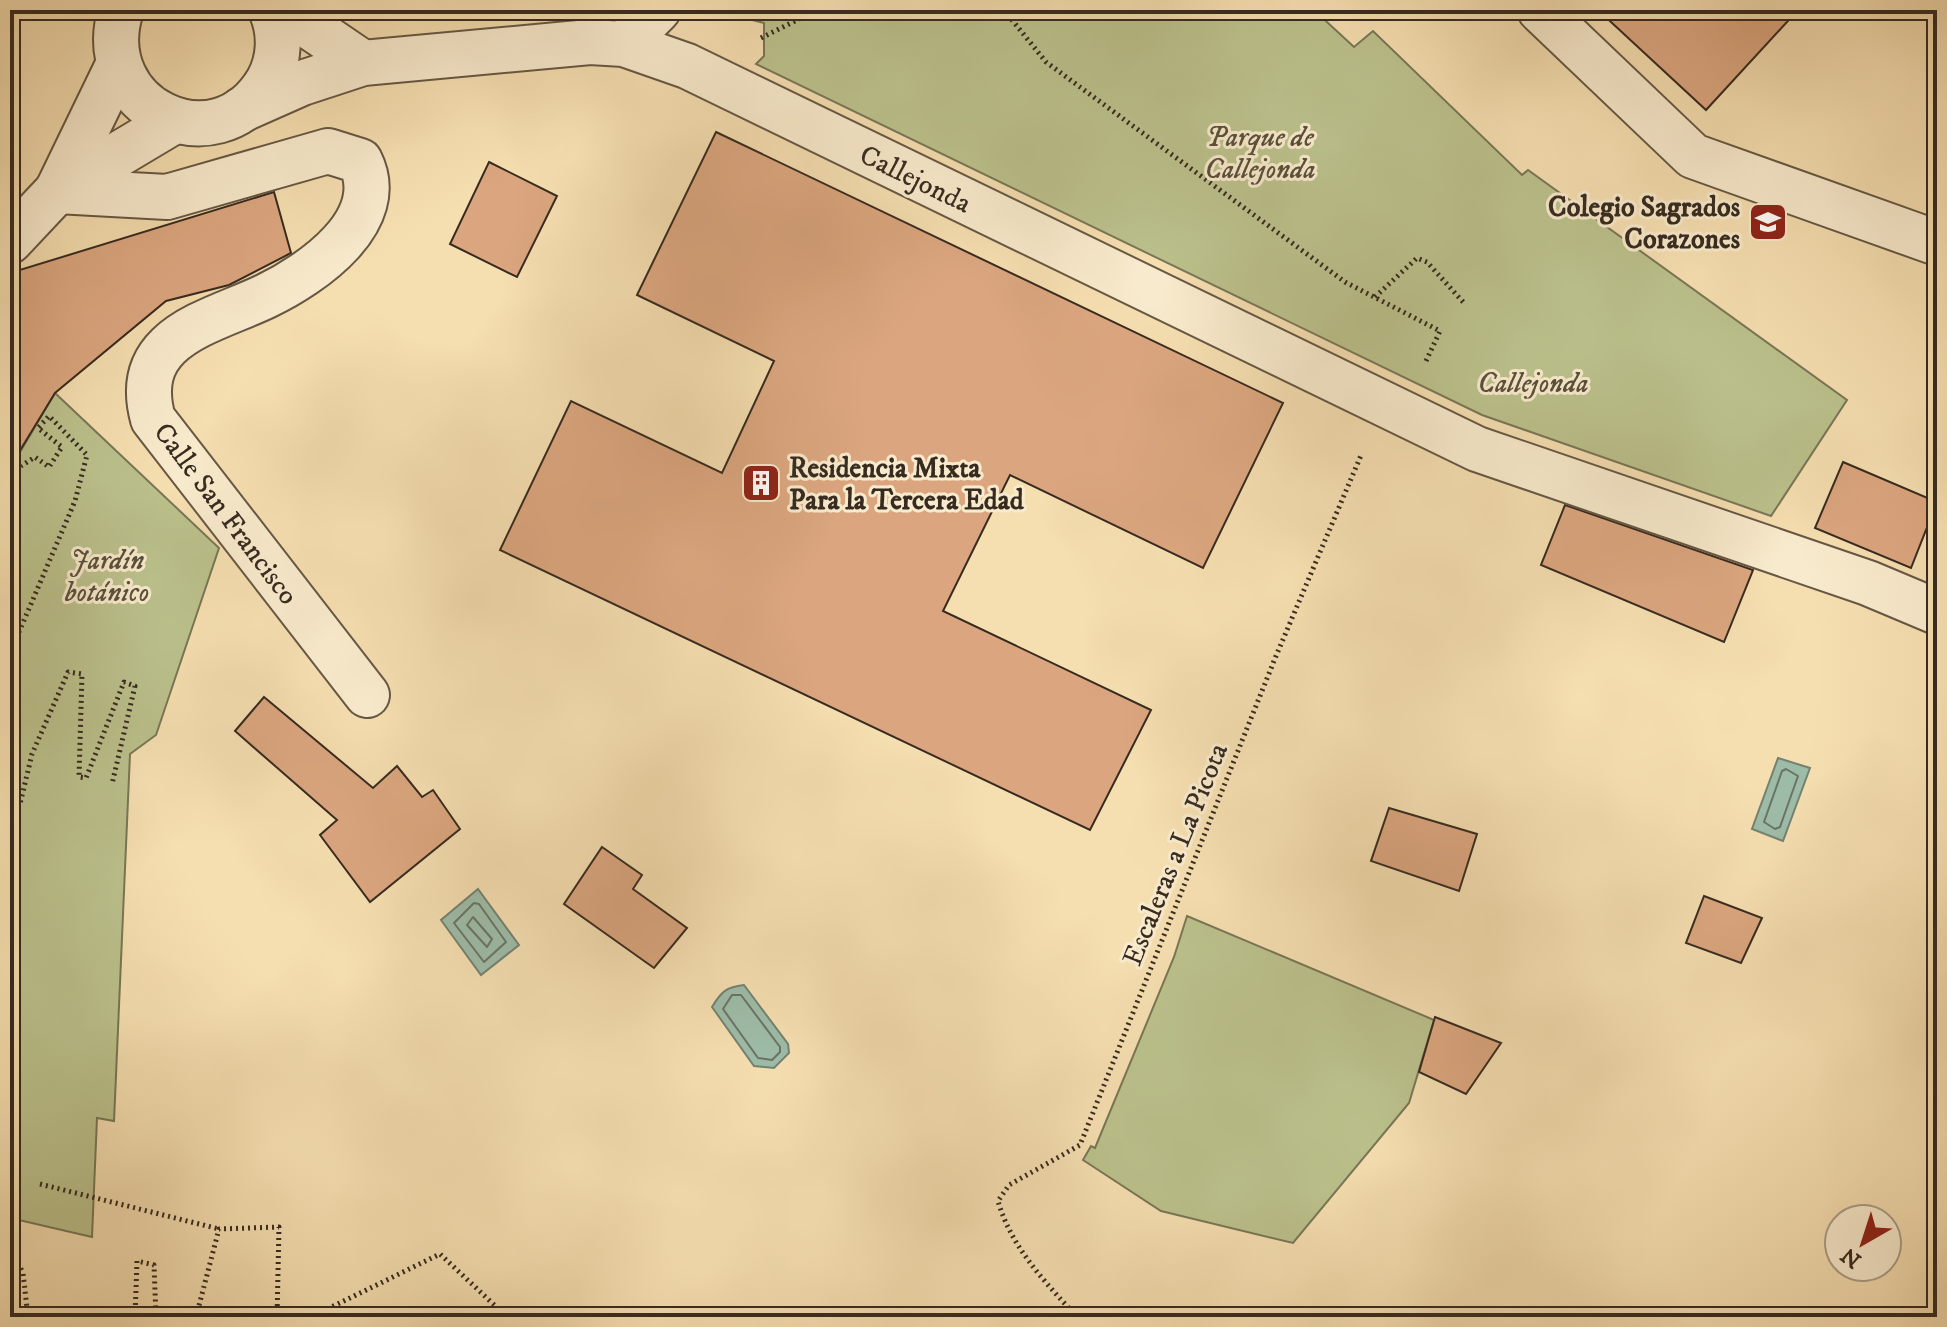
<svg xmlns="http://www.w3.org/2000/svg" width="1947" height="1327" font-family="'IM FELL DW Pica',serif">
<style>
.green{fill:#bbc18c;stroke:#797656;stroke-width:2}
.water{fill:#9dbca8;stroke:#748272;stroke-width:2}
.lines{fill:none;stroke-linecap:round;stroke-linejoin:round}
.shore{stroke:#6a7464;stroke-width:2}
.building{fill:#dba67f;stroke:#372b20;stroke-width:2}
.minor-casing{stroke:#665844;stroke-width:48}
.path{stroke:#372b20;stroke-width:5;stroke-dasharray:2 4;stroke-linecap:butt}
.minor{stroke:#f8eacc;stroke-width:44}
.labels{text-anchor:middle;stroke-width:6;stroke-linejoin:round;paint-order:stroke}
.park-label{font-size:28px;font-style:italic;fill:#58503b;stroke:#f8eacc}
.street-label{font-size:28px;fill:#372b20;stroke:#f8eacc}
.poi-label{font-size:28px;font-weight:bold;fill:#372b20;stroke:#f8eacc;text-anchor:end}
</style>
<rect width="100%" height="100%" fill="#f5deb0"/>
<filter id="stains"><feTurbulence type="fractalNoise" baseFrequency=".0025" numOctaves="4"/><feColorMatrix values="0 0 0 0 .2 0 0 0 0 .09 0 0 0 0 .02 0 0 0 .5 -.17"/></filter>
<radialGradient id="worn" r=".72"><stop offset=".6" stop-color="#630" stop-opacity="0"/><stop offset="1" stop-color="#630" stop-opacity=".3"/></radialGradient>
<!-- green -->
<g class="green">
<path d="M750 10H1314L1354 47 1373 31 1522 175 1528 170 1847 400 1771 516 1482 415 756 64 764 56V23L741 17Z"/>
<path d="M55 393 219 548 156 735 130 754 114 1121 97 1118 92 1237 10 1218V469Z"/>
<path d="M1187 916 1434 1020 1409 1103 1293 1243 1161 1211 1083 1160 1091 1146 1095 1148 1102 1131 1174 957Z"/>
</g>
<!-- water -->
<g class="water">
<path d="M1778 758 1810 768 1783 841 1752 829Z"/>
<path d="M478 889 519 945 481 975 441 920Z"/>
<path d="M744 985 788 1044 789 1053 774 1068 754 1066 712 1007C721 992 726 987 744 985Z"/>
</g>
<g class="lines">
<!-- shore -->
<g class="shore">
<path d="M1786 769 1798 776 1780 827 1775 829 1764 822 1782 771Z"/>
<path d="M474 903 479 904 506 942 484 962 454 923Z"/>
<path d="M473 917 492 939 487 947 467 925Z"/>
<path d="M732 995H741L780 1047V1052L772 1060 758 1058 723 1009Z"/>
</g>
</g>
<!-- building -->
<g class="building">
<path d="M1598 10H1798L1706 110Z"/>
<path d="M716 132 1283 403 1203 568 1010 475 943 611 1151 710 1090 830 500 550 571 401 722 473 774 361 637 295Z"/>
<path d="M489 162 557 196 517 277 450 244Z"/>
<path d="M274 192 291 253 229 285 166 301 55 393 10 467V273Z"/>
<path d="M1843 462 1937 502 1911 568 1815 528Z"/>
<path d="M1565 505 1753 570 1724 642 1541 565Z"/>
<path d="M264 697 373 788 397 766 422 797 433 790 460 829 370 902 320 835 337 820 235 731Z"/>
<path d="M1389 808 1477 834 1459 891 1371 861Z"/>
<path d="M602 847 642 875 633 889 687 928 654 968 564 904Z"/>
<path d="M1704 896 1762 918 1741 963 1686 943Z"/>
<path d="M1435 1017 1501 1043 1466 1094 1419 1072Z"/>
</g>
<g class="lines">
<!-- minor casing -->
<g class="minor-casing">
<g id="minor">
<path d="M121 10C90 107 216 169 268 81 280 59 281 33 271 10"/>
<path d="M285 10 363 63"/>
<path d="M1540 10 1693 156 1937 243"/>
<path d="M624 44 658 10"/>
<path d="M241 110 302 83 363 63 590 42 624 44 687 66 1477 449 1868 583 1937 612"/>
<path d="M57 191 167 197 328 151 360 161C390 220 312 274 266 296 210 323 130 336 153 419L367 695"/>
<path d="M57 191 176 120"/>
<path d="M10 241 57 191 118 65"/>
</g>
</g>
<!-- path -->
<g class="path">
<path d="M1004 10 1046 62 1345 282 1440 331 1426 361"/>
<path d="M718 20 722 10"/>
<path d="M761 38 817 10"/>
<path d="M1375 297 1417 258 1427 262 1464 303"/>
<path d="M10 481 21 466 35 457 49 467 62 447 38 428 49 416 87 455 75 501 10 653"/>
<path d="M10 803 20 804 32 754 68 672 82 674 79 777 86 778 124 682 135 686 112 784"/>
<path d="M40 1184 219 1229"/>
<path d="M10 1247 23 1273 28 1317"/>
<path d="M135 1317 137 1261 154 1265 156 1317"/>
<path d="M196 1317 219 1229 279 1227 277 1317"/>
<path d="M311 1317 440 1254 507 1317"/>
<path d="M1077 1317C1045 1282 1011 1247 998 1201L1009 1185 1080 1145 1276 656 1362 453"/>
</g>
<!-- minor -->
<use href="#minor" class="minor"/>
</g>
<!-- icons -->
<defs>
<g id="school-square" transform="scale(2)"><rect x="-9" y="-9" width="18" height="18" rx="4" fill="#8f2418" stroke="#f8eacc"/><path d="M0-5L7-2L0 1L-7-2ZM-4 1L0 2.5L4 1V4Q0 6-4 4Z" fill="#fff"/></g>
<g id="building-square" transform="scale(2)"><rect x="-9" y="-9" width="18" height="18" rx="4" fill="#8f2418" stroke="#f8eacc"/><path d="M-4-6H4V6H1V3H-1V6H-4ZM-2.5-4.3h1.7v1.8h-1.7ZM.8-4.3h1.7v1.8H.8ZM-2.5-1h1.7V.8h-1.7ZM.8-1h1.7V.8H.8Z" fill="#fff"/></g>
</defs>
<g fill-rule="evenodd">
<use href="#school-square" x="1768" y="222"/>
<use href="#building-square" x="761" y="483"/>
</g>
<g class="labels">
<!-- park labels -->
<g class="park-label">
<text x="1260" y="146">Parque de<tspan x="1260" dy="32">Callejonda</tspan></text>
<text x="1533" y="392">Callejonda</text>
<text x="107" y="569">Jardín<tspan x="107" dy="32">botánico</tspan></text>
</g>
<!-- street labels -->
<g class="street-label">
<text transform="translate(916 178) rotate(26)" y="10">Callejonda</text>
<text transform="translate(227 513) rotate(53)" y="10">Calle San Francisco</text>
<text transform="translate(1174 854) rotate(-68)" y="10">Escaleras a La Picota</text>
</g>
<!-- poi labels -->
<g class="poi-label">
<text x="1740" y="216">Colegio Sagrados<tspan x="1740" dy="32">Corazones</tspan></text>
<text x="789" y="477" text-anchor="start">Residencia Mixta<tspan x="789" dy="32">Para la Tercera Edad</tspan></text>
</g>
</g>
<!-- margin -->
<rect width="1947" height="1327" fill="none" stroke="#f5deb0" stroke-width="40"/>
<rect x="12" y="12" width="1923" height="1303" fill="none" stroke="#372b20" stroke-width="4"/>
<rect x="20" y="20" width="1907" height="1287" fill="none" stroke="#372b20" stroke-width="2"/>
<!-- north arrow -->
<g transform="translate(1863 1243) rotate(219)"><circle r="38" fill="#f8eacc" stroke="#ab9e87" stroke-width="2"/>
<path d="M0-6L14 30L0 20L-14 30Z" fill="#8f2418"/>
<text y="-12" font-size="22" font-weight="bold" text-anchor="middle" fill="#372b20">N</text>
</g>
<rect width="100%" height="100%" filter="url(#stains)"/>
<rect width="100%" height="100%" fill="url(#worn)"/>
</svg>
